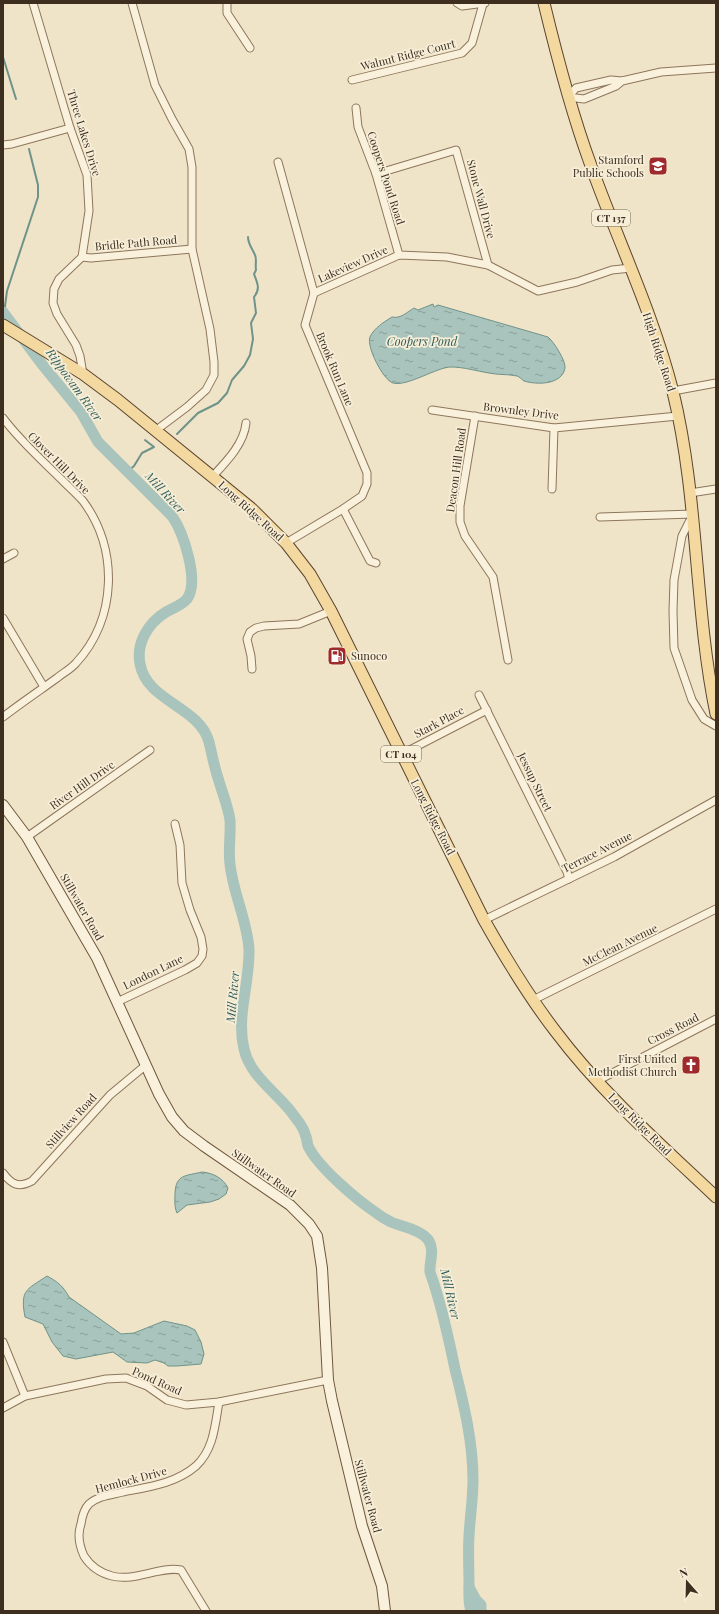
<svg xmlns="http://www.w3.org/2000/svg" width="719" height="1614" font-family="'Playfair Display',serif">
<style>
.water{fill:url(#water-ripples);stroke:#6f938a}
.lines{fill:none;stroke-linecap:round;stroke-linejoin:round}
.stream{stroke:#6f938a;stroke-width:2}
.river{stroke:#a9c4bc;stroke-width:11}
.minor-casing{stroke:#8d765c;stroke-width:9}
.secondary-casing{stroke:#6f573f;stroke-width:12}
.primary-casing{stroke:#5b4430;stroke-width:13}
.minor{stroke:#faf1dc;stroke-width:7}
.secondary{stroke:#faf1dc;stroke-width:10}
.primary{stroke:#f3d9a0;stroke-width:11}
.labels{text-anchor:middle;stroke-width:3.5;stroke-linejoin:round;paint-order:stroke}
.shield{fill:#f7eed8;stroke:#756857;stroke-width:1}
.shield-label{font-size:10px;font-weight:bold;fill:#3d2e20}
.street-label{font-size:11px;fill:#3d2e20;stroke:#f7eed8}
.poi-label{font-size:11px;fill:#3d2e20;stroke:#f7eed8;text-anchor:end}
.water-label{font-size:12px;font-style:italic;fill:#2f5d5a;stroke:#f7eed8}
</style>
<defs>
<pattern id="water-ripples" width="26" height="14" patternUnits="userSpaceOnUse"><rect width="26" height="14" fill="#a9c4bc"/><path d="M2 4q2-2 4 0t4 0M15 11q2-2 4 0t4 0" fill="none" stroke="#8ba098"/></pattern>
</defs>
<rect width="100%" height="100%" fill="#f0e4c8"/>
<!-- water -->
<g class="water">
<path d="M433 304 434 307 438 305 548 337C554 342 566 361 565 368 562 385 537 385 524 381 521 379 520 377 517 376 508 374 498 375 489 373 476 371 464 367 451 367 437 367 407 387 393 383 383 380 366 346 370 337 374 328 384 322 392 317 401 319 407 312 414 308L418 310Z"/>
<path d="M202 1172C213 1173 223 1178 228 1188L226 1194 219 1199 210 1202 187 1205 177 1213C174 1206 175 1200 175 1193 176 1174 186 1176 202 1172Z"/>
<path d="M47 1276C58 1282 63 1286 69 1297L121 1334 134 1333 164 1321 187 1326 195 1330 201 1342 204 1354 201 1364 177 1366H168L164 1363 155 1360 147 1363 127 1362 113 1352 76 1359 63 1356 52 1342 43 1324 25 1317C20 1290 26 1290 47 1276Z"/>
</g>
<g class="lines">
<!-- stream -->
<g class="stream">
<path d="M3 57 16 99"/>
<path d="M6 315 5 306 7 291 38 197V185L29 149"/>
<path d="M177 434 198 413 218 403 227 393 232 380 244 366 250 355 253 339 251 323 256 313 254 297C261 288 257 283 254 274L256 270C255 265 257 259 255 255 252 248 248 244 248 237"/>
<path d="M127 472 134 466 142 453 154 447 145 440"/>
</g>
<!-- river -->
<g class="river">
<path d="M3 312 41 363 81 412 98 442 172 516C183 532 200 581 187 599 182 605 173 608 166 612 148 623 136 643 140 664 147 702 199 706 209 742 212 754 214 766 218 778 222 792 228 806 230 820 231 835 228 850 230 864 233 893 247 920 249 949 250 983 236 1016 244 1049 250 1076 276 1092 292 1113 297 1120 303 1126 305 1134 307 1138 307 1142 308 1146 318 1167 356 1199 375 1212 380 1216 385 1219 391 1222 403 1227 422 1230 429 1241 435 1252 429 1261 430 1272 431 1276 433 1280 434 1284 443 1312 449 1340 455 1369 464 1405 473 1442 473 1480 473 1499 470 1517 469 1536 468 1553 469 1569 469 1586 469 1595 468 1602 471 1611"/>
<path d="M469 1587 476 1600 481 1605V1611"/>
</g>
<!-- minor casing -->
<g class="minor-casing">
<g id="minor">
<path d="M33 3 70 128 87 175 89 211 82 257 59 279 54 289 53 303 57 314 76 345 80 356 83 374"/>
<path d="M132 3 155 85 172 119 189 149 192 167V249L210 329 214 362V375L206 390 187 407 155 431"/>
<path d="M227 3V13L250 48"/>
<path d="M457 3 462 6 485 3"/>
<path d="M352 80 462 53 472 43 483 4"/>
<path d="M622 81 616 86 584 99 568 97 576 88 611 80 622 81 661 72 716 68"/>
<path d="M356 108 358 127 376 174 399 255"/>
<path d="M3 145 12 144 70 128"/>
<path d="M278 162 314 293 305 325 367 473V484L362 496 343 509 286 543"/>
<path d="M376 174 456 150 488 265"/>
<path d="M82 257 91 258 192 249"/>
<path d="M314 293 399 255 447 257 488 265 538 291 577 282 612 270 631 268"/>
<path d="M673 391 716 383"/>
<path d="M432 410 554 428 678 416"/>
<path d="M475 416 460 506V522L465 536 493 577 508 660"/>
<path d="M3 418C21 442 43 461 64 482 70 488 77 494 83 501 119 549 117 619 76 663 71 669 63 673 57 678 39 691 21 703 3 717"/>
<path d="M212 477C226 462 244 444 246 423"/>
<path d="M552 489 554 428"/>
<path d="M690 493 716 489"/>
<path d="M343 509 370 561 376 563"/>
<path d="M600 517 693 514 682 536 674 580 673 611 674 648 692 700 704 719 716 726"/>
<path d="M3 559 14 553"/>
<path d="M3 618 44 687"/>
<path d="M252 669 251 656 247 639 250 632 256 628 264 626 299 624 331 611"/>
<path d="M479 695 567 872 569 879"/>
<path d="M402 754 487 710"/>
<path d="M27 837 150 750"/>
<path d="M484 920 614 857 716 800"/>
<path d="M533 1000 716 909"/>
<path d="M117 1002 185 970 197 963 202 956 203 949 201 937 190 910 182 883 180 845 175 824"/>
<path d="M597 1081 716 1019"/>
<path d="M3 1173C12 1185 19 1188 32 1181L110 1095 146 1065"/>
<path d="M3 1342 25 1396"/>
<path d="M3 1408 25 1396 106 1379 126 1378 147 1386 167 1400 186 1405 219 1402 328 1380"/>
<path d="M206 1611 181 1570C159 1566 135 1582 112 1576 100 1573 91 1567 84 1556 79 1545 77 1535 81 1524 82 1517 84 1509 89 1504 98 1496 111 1495 123 1492 148 1487 175 1484 196 1466 214 1449 215 1425 219 1402"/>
</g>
</g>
<!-- secondary casing -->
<g class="secondary-casing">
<path id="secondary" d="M3 805 27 837 97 958 159 1094 172 1117 184 1131 204 1146 290 1205 309 1224 317 1236 322 1268 328 1380 332 1401 362 1526 382 1586 385 1611"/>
</g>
<!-- primary casing -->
<g class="primary-casing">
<g id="primary">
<path d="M544 3C557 57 571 111 590 163 617 239 653 313 673 392 699 498 694 608 716 714"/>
<path d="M3 325 83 374 118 400 252 509 286 543 310 574 331 611 484 920C506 959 529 997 556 1032 602 1093 661 1145 716 1197"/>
</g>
</g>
<!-- minor -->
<use href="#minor" class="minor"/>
<!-- secondary -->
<use href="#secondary" class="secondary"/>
<!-- primary -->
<use href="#primary" class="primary"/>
</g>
<!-- icons -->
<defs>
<g id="school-square" transform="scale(1)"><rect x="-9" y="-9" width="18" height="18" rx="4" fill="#9e2a2b" stroke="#f7eed8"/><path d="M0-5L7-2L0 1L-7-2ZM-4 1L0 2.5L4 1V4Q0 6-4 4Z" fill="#fff"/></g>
<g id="fuel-square" transform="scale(1)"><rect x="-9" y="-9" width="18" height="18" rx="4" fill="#9e2a2b" stroke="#f7eed8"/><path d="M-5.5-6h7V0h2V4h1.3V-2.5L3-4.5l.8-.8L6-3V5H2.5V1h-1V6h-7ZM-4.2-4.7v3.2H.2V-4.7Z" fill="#fff"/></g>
<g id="church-square" transform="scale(1)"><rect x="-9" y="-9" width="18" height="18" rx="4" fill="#9e2a2b" stroke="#f7eed8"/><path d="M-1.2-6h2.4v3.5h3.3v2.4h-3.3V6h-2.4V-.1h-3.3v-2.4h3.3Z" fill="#fff"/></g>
</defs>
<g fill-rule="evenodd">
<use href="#school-square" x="658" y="166"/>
<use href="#fuel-square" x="337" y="656"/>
<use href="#church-square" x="691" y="1065"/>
</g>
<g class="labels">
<!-- shield labels -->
<g class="shield">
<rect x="592" y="210" width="38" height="16" rx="3"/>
<rect x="381" y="746" width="40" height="16" rx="3"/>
</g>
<g class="shield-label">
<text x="611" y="222">CT 137</text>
<text x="401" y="758">CT 104</text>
</g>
<!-- street labels -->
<g class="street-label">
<text transform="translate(408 55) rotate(-14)" y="4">Walnut Ridge Court</text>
<text transform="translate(84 133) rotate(73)" y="4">Three Lakes Drive</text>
<text transform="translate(386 178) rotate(72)" y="4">Coopers Pond Road</text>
<text transform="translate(481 199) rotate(75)" y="4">Stone Wall Drive</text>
<text transform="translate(136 243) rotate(-5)" y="4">Bridle Path Road</text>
<text transform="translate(353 264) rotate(-24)" y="4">Lakeview Drive</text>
<text transform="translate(659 352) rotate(72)" y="4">High Ridge Road</text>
<text transform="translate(335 369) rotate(67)" y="4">Brook Run Lane</text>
<text transform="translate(521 411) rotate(7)" y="4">Brownley Drive</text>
<text transform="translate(59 463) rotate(45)" y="4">Clover Hill Drive</text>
<text transform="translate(456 470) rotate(-82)" y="4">Deacon Hill Road</text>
<text transform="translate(251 511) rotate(42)" y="4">Long Ridge Road</text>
<text transform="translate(439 722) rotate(-28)" y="4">Stark Place</text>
<text transform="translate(535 782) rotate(64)" y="4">Jessup Street</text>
<text transform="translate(82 785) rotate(-35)" y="4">River Hill Drive</text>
<text transform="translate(433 817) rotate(63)" y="4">Long Ridge Road</text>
<text transform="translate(597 852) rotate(-27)" y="4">Terrace Avenue</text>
<text transform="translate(82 907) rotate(60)" y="4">Stillwater Road</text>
<text transform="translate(620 945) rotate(-26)" y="4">McClean Avenue</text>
<text transform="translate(153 972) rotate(-26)" y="4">London Lane</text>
<text transform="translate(673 1029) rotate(-27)" y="4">Cross Road</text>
<text transform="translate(71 1121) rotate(-48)" y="4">Stillview Road</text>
<text transform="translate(640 1124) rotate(45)" y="4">Long Ridge Road</text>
<text transform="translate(264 1173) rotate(35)" y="4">Stillwater Road</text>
<text transform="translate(157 1381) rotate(24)" y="4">Pond Road</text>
<text transform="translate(131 1480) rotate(-15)" y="4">Hemlock Drive</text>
<text transform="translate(368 1496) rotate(75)" y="4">Stillwater Road</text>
</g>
<!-- poi labels -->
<g class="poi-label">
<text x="644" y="164">Stamford<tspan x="644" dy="13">Public Schools</tspan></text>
<text x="351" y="660" text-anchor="start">Sunoco</text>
<text x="677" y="1063">First United<tspan x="677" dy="13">Methodist Church</tspan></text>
</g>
<!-- water labels -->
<g class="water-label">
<text x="422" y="346">Coopers Pond</text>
<text transform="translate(74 385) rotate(54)" y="4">Rippowam River</text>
<text transform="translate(165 493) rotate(47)" y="4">Mill River</text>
<text transform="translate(233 997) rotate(-85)" y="4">Mill River</text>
<text transform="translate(450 1294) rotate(77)" y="4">Mill River</text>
</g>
</g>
<!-- border -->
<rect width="719" height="1614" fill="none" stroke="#3d2e20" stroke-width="8"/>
<!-- north arrow -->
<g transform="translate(687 1582) rotate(340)" stroke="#f7eed8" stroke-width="3" paint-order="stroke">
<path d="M0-3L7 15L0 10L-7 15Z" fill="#3d2e20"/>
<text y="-6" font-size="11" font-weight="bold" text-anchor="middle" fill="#3d2e20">N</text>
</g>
</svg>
